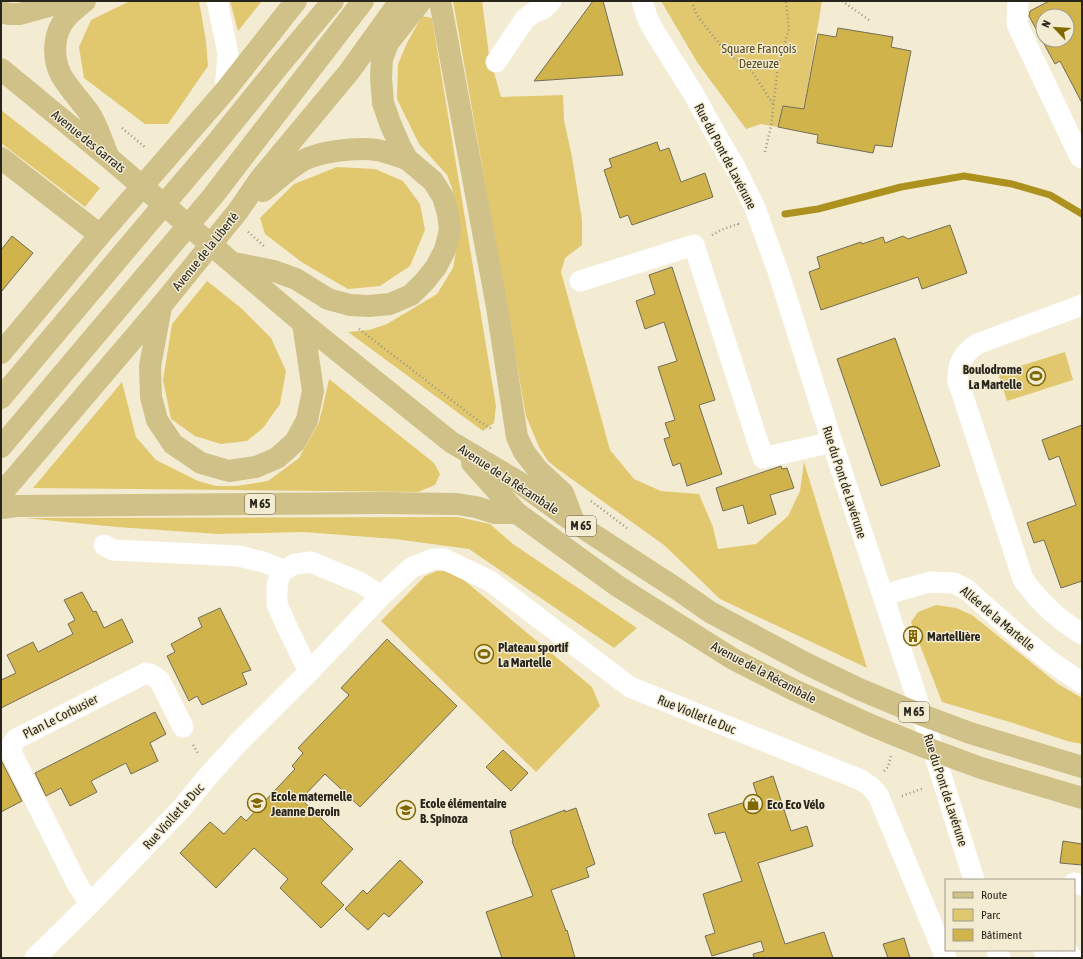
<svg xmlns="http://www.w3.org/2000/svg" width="1083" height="959" font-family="'Asap Condensed',sans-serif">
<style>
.green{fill:#e1c86f}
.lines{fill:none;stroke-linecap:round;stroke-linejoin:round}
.stream{stroke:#ad911e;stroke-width:7}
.building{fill:#d0b34a;stroke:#736d58;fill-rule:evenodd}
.path{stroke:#999482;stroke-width:2.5;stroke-dasharray:1 3;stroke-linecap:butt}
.minor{stroke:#fff;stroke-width:21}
.major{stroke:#d0c189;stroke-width:22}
.labels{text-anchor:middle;stroke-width:3;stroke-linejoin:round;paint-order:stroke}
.shield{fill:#f3ecd3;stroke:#656153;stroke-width:1}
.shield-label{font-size:12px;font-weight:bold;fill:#28251c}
.park-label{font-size:13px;fill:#574b20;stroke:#f3ecd3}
.street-label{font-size:13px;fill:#28251c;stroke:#f3ecd3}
.poi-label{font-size:13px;font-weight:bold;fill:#28251c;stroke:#f3ecd3;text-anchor:start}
</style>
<rect width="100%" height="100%" fill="#f3ecd3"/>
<!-- green -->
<g class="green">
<path d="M130 1H199L206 41 208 66 168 124H145L84 78 79 47 91 20Z"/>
<path d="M230 1H262L238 31Z"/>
<path d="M453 1H482L489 55 501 97 563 95 564 120 572 157 582 220V245L565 258 561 272 610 450 634 479 661 491 699 494 713 527 718 549 756 544 788 516 800 491 804 462 867 668 720 599 664 545 559 470 548 461 539 447 526 416Z"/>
<path d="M661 1H822L804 109 783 106 778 127 761 124 746 129 697 62Z"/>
<path d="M422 16 432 18 496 406 494 423 483 431 348 332 369 330 387 324 437 294 453 268 458 240 457 210 452 188 447 175 419 144 397 99 398 64 407 43Z"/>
<path d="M1 110 100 188 85 207 1 143Z"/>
<path d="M337 167 375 169 403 181 420 204 425 230 410 266 380 286 348 289 303 263 265 234 260 218 294 184Z"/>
<path d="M207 281 241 308 271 338 286 371 280 404 263 428 247 441 221 444 195 436 171 419 163 380 172 324Z"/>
<path d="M1065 352 1073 380 1007 401 998 373Z"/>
<path d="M329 379 434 463 440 474 435 485 418 492 33 488 122 382 136 437 156 460 198 481 216 486H236L268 481 299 458 319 422 323 406Z"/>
<path d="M458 517 490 524 513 544 637 628 614 648 469 549 395 539 303 532 218 534 117 527 25 518Z"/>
<path d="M437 571H445L459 576 592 687 600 706 536 772 381 621 425 576Z"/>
<path d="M936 605 956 608 972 615 1058 684 1082 698V744L1067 741 1013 723 942 702 911 622 918 612Z"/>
</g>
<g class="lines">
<!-- stream -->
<path class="stream" d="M785 214 818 209 901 187 964 176 1012 184 1050 195 1082 214"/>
</g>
<!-- building -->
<g class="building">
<path d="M593 1H603L623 75 534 81Z"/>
<path d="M1049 1H1082V103L1060 61 1055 64 1029 16 1030 11ZM1043 16H1067V40H1043Z"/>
<path d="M838 28 893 37 891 47 911 51 892 147 875 145 873 153 817 143 818 135 778 127 783 106 804 109 818 34 836 37Z"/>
<path d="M657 142 660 151 669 148 681 182 705 173 713 197 632 225 628 215 620 218 604 170 612 167 609 159Z"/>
<path d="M950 225 967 273 922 289 918 277 821 310 809 272 820 268 817 257 861 242 862 244 883 237 885 243 903 236 908 239Z"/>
<path d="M12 236 33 253 1 292V250Z"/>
<path d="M672 267 715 400 699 405 722 474 687 486 680 463 673 466 664 439 670 437 665 423 675 420 658 367 677 361 664 322 645 329 636 301 655 294 649 275Z"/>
<path d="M895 338 940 466 881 486 837 359Z"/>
<path d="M1082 425V581L1061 588 1044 540 1034 543 1027 523 1076 505 1059 456 1049 460 1042 440Z"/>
<path d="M781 466 782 469 787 468 794 488 770 495 776 514 748 524 743 505 723 511 716 488Z"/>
<path d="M82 592 93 612 96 611 104 628 122 619 133 642 1 708V680L16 673 7 655 33 642 38 652 73 634 68 624 75 620 64 600Z"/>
<path d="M220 608 251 670 242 673 247 684 202 705 197 696 189 701 167 656 175 652 171 644 202 627 198 618Z"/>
<path d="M387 639 457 706 360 807 325 774 301 799 353 849 321 883 344 905 321 928 280 888 288 879 254 848 216 888 180 853 210 822 224 834 241 816 246 821 295 769 292 766 303 753 298 748 349 695 341 688Z"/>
<path d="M155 712 166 734 150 743 158 761 131 774 126 763 91 781 97 792 70 806 61 788 46 796 35 773Z"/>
<path d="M503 750 528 773 511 791 486 767Z"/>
<path d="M1 760 22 801 1 812Z"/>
<path d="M773 776 791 831 807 826 813 846 758 863 785 944 824 932 833 958H754L753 954 764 951 761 941 712 956 705 936 715 933 703 894 742 881 725 832 715 834 708 814 758 798 753 783Z"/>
<path d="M576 808 595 864 586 868 589 877 551 890 566 931 567 930 575 958H502L486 912 533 896 512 841H513L510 831 565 810V812Z"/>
<path d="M1063 841 1082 844V865L1060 863Z"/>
<path d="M400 860 423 882 389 917 384 913 368 930 345 909 363 890 367 894Z"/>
<path d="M904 938 910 958H888L883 944Z"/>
</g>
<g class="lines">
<!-- path -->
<g class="path">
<path d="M692 1 696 14 709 31 729 55 751 70 773 104"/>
<path d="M842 1 869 20"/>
<path d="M122 128 146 148"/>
<path d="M765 152 771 126 778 66 789 29 786 1"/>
<path d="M248 232 264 246"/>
<path d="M712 235 721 230 738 224 737 223"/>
<path d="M359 329 480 422 492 429"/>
<path d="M591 501 627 528"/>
<path d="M193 745 199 755"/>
<path d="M884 771 888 767 891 756"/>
<path d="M902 796 924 788"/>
</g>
<!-- minor -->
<g class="minor">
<path d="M217 1 218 5 228 54 225 91"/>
<path d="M642 1 647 17 654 31 693 93 715 133 735 167 755 208 779 274 832 442 914 689 974 880"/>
<path d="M1018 1 1017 24 1080 157 1082 158"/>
<path d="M496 62 525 19 533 13 543 9 551 1"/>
<path d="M580 281 694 245 763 458 832 442"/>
<path d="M1082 305 977 344C963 354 957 364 958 381L1023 579C1038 601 1059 620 1082 634"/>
<path d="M104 545 113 550 239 556 263 562 276 567 281 572"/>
<path d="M883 596 901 590 930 582 954 583 966 589 1020 637 1050 661 1082 683"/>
<path d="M309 672 287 627 277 604V585L281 572 295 564 311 562 361 583 381 596"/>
<path d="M1074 883 1082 885"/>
<path d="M90 904 76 882 12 754V745L16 739 146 673 152 675 160 681 183 727"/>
<path d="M997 950 1000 958"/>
<path d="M1044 950 1047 958"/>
<path d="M1067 950V952L1072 958"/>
<path d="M35 958 90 904 182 808 209 775 239 742 309 672 381 596 411 568 433 559H444L490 581 630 687 861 780 871 787 878 795 946 958"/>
</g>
<!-- major -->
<g class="major">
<path d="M85 1C79 6 72 11 67 17 53 32 52 57 61 75 69 89 81 101 90 114 97 125 102 141 107 153"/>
<path d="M440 1 497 307 517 437 524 452 538 470 563 493 574 522"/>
<path d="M1 12 9 14H20L67 1"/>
<path d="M1 69 109 158 303 323 451 442 517 481 574 522 677 589 710 612 807 664 859 689 914 712 970 733 1082 767"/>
<path d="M1 158 100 235"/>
<path d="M263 191C276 181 287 170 302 161 320 151 357 147 377 150 387 152 397 156 407 159"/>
<path d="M234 263 274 271 296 279 328 299 350 305 369 306 390 304 411 295 425 281 436 267 445 250 450 230 448 214 443 197 433 181 407 159 400 146 390 123 383 103 381 78 382 59 388 43 421 1"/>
<path d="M161 307 150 366 151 397 157 420 173 444 201 463 229 471 256 467 277 458 295 442 307 420 313 391 303 323"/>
<path d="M1 353 100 235 225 91 296 1"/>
<path d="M1 398 139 234 212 148 281 63 333 1"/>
<path d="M1 447 213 196 363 1"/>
<path d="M472 463 517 513 619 587 733 659 794 690 873 726 927 748 981 768 1082 798"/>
<path d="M1 494 161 306 238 211 260 179 349 72 400 1"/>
<path d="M1 508 17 506 381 503 457 504 476 507 495 513H517"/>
</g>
</g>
<!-- icons -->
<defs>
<g id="stadium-ring" transform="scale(1)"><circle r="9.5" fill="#f3ecd3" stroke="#7f6800" stroke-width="1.5"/><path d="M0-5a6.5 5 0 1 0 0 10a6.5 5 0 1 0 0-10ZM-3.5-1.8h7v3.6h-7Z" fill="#7f6800"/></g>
<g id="building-ring" transform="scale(1)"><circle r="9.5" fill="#f3ecd3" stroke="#7f6800" stroke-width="1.5"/><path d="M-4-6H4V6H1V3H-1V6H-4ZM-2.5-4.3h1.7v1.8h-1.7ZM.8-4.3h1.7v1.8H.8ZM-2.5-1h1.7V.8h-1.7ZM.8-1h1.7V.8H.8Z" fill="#7f6800"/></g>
<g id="school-ring" transform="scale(1)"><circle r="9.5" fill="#f3ecd3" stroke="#7f6800" stroke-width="1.5"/><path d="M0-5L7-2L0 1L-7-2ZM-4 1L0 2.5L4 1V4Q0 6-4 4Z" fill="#7f6800"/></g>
<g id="shop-ring" transform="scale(1)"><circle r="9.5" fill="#f3ecd3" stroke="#7f6800" stroke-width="1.5"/><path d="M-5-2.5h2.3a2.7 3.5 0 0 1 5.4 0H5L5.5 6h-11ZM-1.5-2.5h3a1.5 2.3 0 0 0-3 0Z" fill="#7f6800"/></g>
</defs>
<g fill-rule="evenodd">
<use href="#stadium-ring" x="1036" y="376"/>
<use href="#building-ring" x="913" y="636"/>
<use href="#stadium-ring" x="484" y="654"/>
<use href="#school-ring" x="257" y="803"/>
<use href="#shop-ring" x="753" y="804"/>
<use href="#school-ring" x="406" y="810"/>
</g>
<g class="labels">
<!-- shield labels -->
<g class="shield">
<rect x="245" y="494" width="30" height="20" rx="3"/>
<rect x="566" y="516" width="30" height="20" rx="3"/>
<rect x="899" y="702" width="30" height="20" rx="3"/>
</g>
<g class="shield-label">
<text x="260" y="508">M 65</text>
<text x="581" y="530">M 65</text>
<text x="914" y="716">M 65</text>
</g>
<!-- park labels -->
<g class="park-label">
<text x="759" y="53">Square François<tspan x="759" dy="15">Dezeuze</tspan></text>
</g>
<!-- street labels -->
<g class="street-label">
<text transform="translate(89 141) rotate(39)" y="5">Avenue des Garrats</text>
<text transform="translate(726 156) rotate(62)" y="5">Rue du Pont de Lavérune</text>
<text transform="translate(205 251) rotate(-51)" y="5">Avenue de la Liberté</text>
<text transform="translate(509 479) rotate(33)" y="5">Avenue de la Récambale</text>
<text transform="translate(845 482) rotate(72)" y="5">Rue du Pont de Lavérune</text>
<text transform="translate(998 618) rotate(40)" y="5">Allée de la Martelle</text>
<text transform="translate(764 672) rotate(28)" y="5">Avenue de la Récambale</text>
<text transform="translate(697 714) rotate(22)" y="5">Rue Viollet le Duc</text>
<text transform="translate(60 716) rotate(-27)" y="5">Plan Le Corbusier</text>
<text transform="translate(946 790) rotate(72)" y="5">Rue du Pont de Lavérune</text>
<text transform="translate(173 816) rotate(-48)" y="5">Rue Viollet le Duc</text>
</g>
<!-- poi labels -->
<g class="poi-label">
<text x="1022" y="374" text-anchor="end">Boulodrome<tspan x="1022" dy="15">La Martelle</tspan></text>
<text x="927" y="641">Martellière</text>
<text x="498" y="652">Plateau sportif<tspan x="498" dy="15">La Martelle</tspan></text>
<text x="271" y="801">Ecole maternelle<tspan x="271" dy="15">Jeanne Deroin</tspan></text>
<text x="420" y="808">Ecole élémentaire<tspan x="420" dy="15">B. Spinoza</tspan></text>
<text x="767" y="809">Eco Eco Vélo</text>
</g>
</g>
<!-- border -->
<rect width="1083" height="959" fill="none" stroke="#28251c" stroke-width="4"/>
<!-- legend -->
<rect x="945" y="879" width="130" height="72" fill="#f3ecd3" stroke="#a29c8a"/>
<rect x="953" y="892" width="20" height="6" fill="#d0c189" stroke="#a29c8a"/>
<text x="981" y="899" font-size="12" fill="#28251c">Route</text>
<rect x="953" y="909" width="20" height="12" fill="#e1c86f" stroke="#a29c8a"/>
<text x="981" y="919" font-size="12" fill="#28251c">Parc</text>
<rect x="953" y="929" width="20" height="12" fill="#d0b34a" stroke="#a29c8a"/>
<text x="981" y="939" font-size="12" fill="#28251c">Bâtiment</text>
<!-- north arrow -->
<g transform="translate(1055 28) rotate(295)"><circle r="19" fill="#f3ecd3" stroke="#a29c8a"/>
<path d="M0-3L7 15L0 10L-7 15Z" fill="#7f6800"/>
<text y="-6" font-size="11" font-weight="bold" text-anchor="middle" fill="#28251c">N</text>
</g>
</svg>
